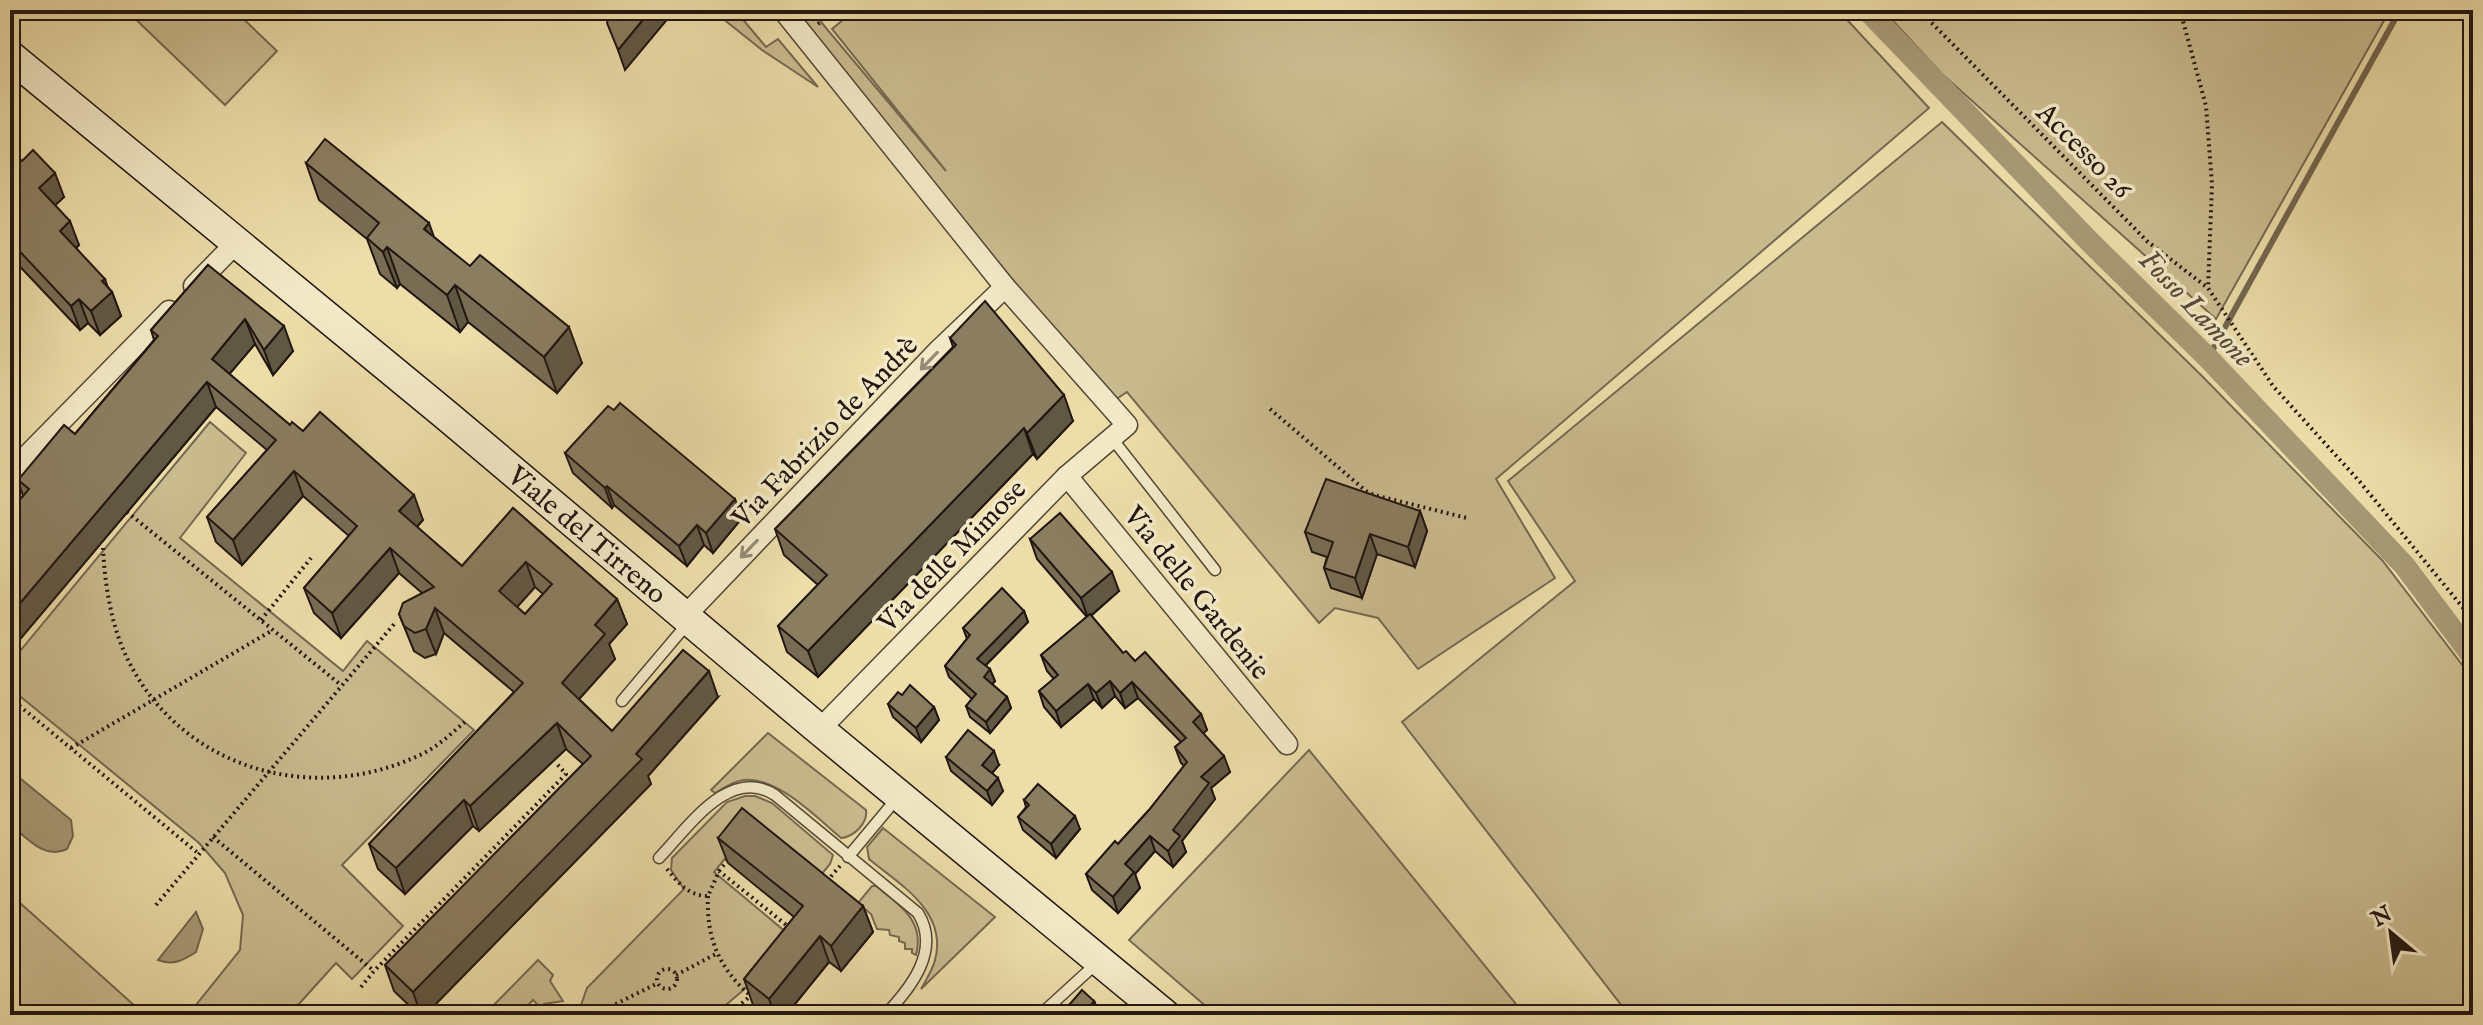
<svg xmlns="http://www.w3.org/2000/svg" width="2483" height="1025" font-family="'IM FELL English',serif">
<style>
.green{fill:#cabb8f;stroke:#766850;stroke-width:2}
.water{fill:#a79975;stroke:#72654d;stroke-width:2}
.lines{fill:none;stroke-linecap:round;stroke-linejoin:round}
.stream{stroke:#72654d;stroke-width:6}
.canal{stroke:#a79975;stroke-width:22}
.service-casing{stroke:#544837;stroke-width:13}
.minor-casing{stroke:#544837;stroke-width:23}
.secondary-casing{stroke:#221611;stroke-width:33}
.path{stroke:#221611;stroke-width:4;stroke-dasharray:2 4;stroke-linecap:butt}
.service{stroke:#f3e9c7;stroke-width:10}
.minor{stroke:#f3e9c7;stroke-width:20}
.secondary{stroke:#f3e9c7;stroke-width:30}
.wall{fill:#786c53;stroke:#221611;stroke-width:2;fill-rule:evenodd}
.shaded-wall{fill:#615843;stroke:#221611;stroke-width:2}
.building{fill:#8b7d60;stroke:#221611;stroke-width:2;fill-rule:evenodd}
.oneway{stroke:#958a75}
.labels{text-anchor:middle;stroke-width:7;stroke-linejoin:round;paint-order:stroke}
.street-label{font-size:28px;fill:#221611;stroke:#f3e9c7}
.water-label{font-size:30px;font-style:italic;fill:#574a39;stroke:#f3e9c7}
</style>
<rect width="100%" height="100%" fill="#ecdda9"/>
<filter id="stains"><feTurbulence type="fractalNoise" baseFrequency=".0025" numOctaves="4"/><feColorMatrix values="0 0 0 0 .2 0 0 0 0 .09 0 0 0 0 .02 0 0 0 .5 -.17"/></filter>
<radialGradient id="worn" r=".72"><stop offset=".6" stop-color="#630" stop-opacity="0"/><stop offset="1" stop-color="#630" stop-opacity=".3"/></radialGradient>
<!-- green -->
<g class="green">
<path d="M126 10H234L277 51 225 105Z"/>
<path d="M712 10H735L766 47 778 39 818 87 762 50Z"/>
<path d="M789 10H811L946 171 832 29 855 10H1838L1929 108 1496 479 1555 578 1418 669 1378 618 1335 608 1319 623 1127 392 1118 398 1109 396Z"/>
<path d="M1883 10H2390L2216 319 1942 74Z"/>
<path d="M1942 122 2202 376 2382 560 2473 679V1015H1629L1402 722 1575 581 1508 481Z"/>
<path d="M210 422 246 453 180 538 343 671 367 641 474 730 342 865 403 926 352 979 336 963 289 1015H188L240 950 243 915 225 873 199 843 10 688V663Z"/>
<path d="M768 733 866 810C868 823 854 837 841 838 816 817 778 777 744 780 733 781 724 788 715 793L711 790Z"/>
<path d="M1309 750 1525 1015H1216L1129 940Z"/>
<path d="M745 796H755L772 803 833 855 830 864 816 881 749 829 714 872 793 938 747 987 714 1015 550 1014 580 1008 587 988 684 889 671 870 672 858 727 802Z"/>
<path d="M883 828 995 917 921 989C926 980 933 969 935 960 948 911 900 885 869 859L867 847Z"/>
<path d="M872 886H876C900 905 925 921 916 955L912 953V949H905V943L899 941V937L890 935 889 930 877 929 871 914 858 903Z"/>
<path d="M10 894 145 1015H10Z"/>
<path d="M538 960 553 975 550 981 563 1001 544 1004 541 1008 533 1000 518 1015H484Z"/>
</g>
<!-- water -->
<g class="water">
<path d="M10 770 71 820 73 836 67 849C44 860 27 838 10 824Z"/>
<path d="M196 912 203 929 196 952C184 960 173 966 158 960Z"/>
</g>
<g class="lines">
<!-- stream -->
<path class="stream" d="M2208 358 2400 10"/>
<!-- canal -->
<path class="canal" d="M1867 10 2091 243 2208 358 2404 565 2473 657"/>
<!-- service casing -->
<g class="service-casing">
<g id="service">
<path d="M1111 437 1215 570"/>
<path d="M622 701 688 623"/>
<path d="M848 857 898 797"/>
<path d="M659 858C687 829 729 765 775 795L918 913C941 950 911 988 885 1015"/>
<path d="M1040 1015 1098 962"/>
</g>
</g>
<!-- minor casing -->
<g class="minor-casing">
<g id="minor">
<path d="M783 10 1005 287 1127 425 1067 476 820 729"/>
<path d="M194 286 236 243"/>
<path d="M10 473 169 311"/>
<path d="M1067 476 1287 744"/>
<path d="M685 616 939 350 1005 287"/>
</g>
</g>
<!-- secondary casing -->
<g class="secondary-casing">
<path id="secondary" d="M10 56 446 415 815 726 1165 1015"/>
</g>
<!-- path -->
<g class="path">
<path d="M1919 10 2148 242 2208 288 2273 386 2360 482 2473 620"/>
<path d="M2180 10 2206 106 2212 184 2208 288"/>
<path d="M818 24 834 10"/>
<path d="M1270 409 1366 491 1374 495 1467 518"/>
<path d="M127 512 341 685"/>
<path d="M103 548C105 585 111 626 128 660 183 771 316 807 424 753 440 745 454 731 467 720"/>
<path d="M261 620 311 558"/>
<path d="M10 698 199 854"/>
<path d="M71 748 273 630"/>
<path d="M213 837 374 971"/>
<path d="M667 869C678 883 689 896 708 896L719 871 790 928"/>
<path d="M719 871 730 857"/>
<path d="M827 881 840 866"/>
<path d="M708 896C706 937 719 969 751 996"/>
<path d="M156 905 395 623"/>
<circle cx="667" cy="979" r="10"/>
<path d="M676 975 716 954"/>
<path d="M361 987 374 971 566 774 556 763"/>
<path d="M594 1015 658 983"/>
<path d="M728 1015 754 993"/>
</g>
<!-- service -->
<use href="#service" class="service"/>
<!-- minor -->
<use href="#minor" class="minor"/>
<!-- secondary -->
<use href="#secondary" class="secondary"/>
</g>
<!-- wall -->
<g class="wall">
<path d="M10 158 22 161 64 197 55 205 79 245 76 248 112 292 121 316 100 335 88 323 80 330 10 256Z"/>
<path d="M306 163 434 237 582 363 557 393 468 322 460 332 400 284 397 288 380 274 367 239 319 200Z"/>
<path d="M208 265 293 351 273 375 255 344 229 374 290 425 303 431 423 520 417 527 462 566 513 508 617 599 627 624 609 644 615 659 579 699 612 731 718 697 648 776 651 784 425 1015H419L394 991 385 965 583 764 566 749 479 831 473 826 405 894 378 869 369 844 514 692 444 633 436 654 425 658 414 651 399 614 422 593 399 573 341 638 314 613 304 588 349 536 303 496 242 565 216 542 207 517 267 450 216 407 10 651V512L23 496 18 480 75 434 154 340 151 330ZM535 587 543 594 525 614 517 607Z"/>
<path d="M950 338 1073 421 1037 459 1033 454 818 677 787 652 778 626 818 585 784 555 775 529 953 347Z"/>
<path d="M565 453 742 518 713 553 704 545 687 566 614 505 612 508 573 473Z"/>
<path d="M1420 511 1427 531 1415 567 1377 554 1362 598 1331 588 1324 568 1327 557 1312 552 1305 532Z"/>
<path d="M1030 539 1119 591 1091 616 1123 653 1135 661 1201 714 1207 730 1203 733 1230 772 1211 788 1215 799 1182 841 1186 852 1173 867 1155 851 1135 874 1140 888 1118 913 1092 890 1086 874 1118 844 1149 810 1184 766 1181 763 1175 747 1181 742 1138 698 1125 708 1115 696 1102 708 1094 699 1061 727 1044 707 1039 691 1054 679 1047 671 1041 655 1087 617 1037 559Z"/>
<path d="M1024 611 1028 622 986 665 995 681 992 684 1007 697 1011 708 990 733 970 717 966 706 972 699 949 677 945 666 967 639 963 628Z"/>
<path d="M902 695 934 707 939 720 921 742 893 717 888 704Z"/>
<path d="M946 757 999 765 992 773 1003 791 992 805 951 771Z"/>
<path d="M1024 800 1080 829 1056 858 1023 830 1018 817 1026 807Z"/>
<path d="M718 838 863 906 873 932 841 971 829 962 786 1015H766L753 1005 744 979 794 917 728 863Z"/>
<path d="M1094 1001 1097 1008 1091 1015H1078L1073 1010 1070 1004Z"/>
</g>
<!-- shaded-wall -->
<g class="shaded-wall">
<path d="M651 10H675L625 70 618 50Z"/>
<path d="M55 173 64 197 48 212 39 188Z"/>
<path d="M70 221 79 245 68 255 60 231Z"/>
<path d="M429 223 442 259 424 229Z"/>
<path d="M387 247 400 284 397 288 383 252Z"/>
<path d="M105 279 110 294 112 292 121 316 100 335 91 311 102 281Z"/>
<path d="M455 285 468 322 460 332 447 295Z"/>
<path d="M79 299 88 323 80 330 71 306Z"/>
<path d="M245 319 255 344 221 384 212 359Z"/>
<path d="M284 326 293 351 273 375 264 350Z"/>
<path d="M569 327 582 363 557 393 544 357Z"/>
<path d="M207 382 216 407 10 651V615Z"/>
<path d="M1064 395 1073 421 1037 459 1027 433Z"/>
<path d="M1024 428 1033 454 818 677 808 651Z"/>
<path d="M294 471 303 496 242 565 233 540Z"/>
<path d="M607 486 614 505 612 508 605 488Z"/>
<path d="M414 495 423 520 408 536 399 511Z"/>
<path d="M735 499 742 518 713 553 706 533Z"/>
<path d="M1420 511 1427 531 1415 567 1408 547Z"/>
<path d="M697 525 704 545 687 566 679 546Z"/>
<path d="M1370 534 1377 554 1362 598 1355 578Z"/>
<path d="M390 548 399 573 341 638 332 613Z"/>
<path d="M526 562 535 587 508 617 499 591Z"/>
<path d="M1112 572 1119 591 1088 618 1081 598Z"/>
<path d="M617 599 627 624 609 644 615 659 571 708 562 683 595 625Z"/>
<path d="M435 608 444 633 436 654 426 629Z"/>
<path d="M1024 611 1028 622 981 670 977 659Z"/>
<path d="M990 669 995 681 988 689 984 677Z"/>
<path d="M709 671 718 697 648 776 651 784 425 1015H421L413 992 636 754Z"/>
<path d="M1110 681 1115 696 1102 708 1096 693Z"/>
<path d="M1132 682 1138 698 1125 708 1120 693Z"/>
<path d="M1088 684 1094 699 1061 727 1056 711Z"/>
<path d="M1007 697 1011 708 990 733 986 722Z"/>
<path d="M934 707 939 720 921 742 916 728Z"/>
<path d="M1201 714 1207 730 1199 737 1193 722Z"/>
<path d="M557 723 566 749 479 831 470 806Z"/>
<path d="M994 751 999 765 987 779 982 765Z"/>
<path d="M1224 756 1230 772 1211 788 1215 799 1182 841 1186 852 1173 867 1168 851 1173 830 1201 777Z"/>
<path d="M998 778 1003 791 992 805 987 791Z"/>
<path d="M464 800 473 826 405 894 396 868Z"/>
<path d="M1075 816 1080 829 1056 858 1051 844Z"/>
<path d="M1150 836 1155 851 1135 874 1140 888 1118 913 1113 897 1125 864Z"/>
<path d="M863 906 873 932 841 971 831 946Z"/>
<path d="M820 936 829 962 786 1015H775L769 999Z"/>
<path d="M1094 1001 1097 1008 1091 1015H1084Z"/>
</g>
<!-- building -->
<g class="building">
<path d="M611 10H651L618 50 607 23Z"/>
<path d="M325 139 429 223 424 229 470 266 480 255 569 327 544 357 455 285 447 295 387 247 383 252 367 238 379 223 306 163Z"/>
<path d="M33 150 55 173 39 188 70 221 60 231 105 279 102 281 112 292 91 311 79 299 71 306 10 241V158L14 153 22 161Z"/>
<path d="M208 265 284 326 264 350 245 319 212 359 290 425 292 422 303 431 320 412 414 495 399 511 462 566 513 508 617 599 595 625 605 634 562 683 612 731 683 650 709 671 636 754 642 759 413 992 385 965 591 756 557 723 470 806 464 800 396 868 369 844 523 683 435 608 426 629 415 633 404 626 399 614 403 603 434 587 390 548 332 613 304 588 357 526 294 471 233 540 207 517 276 440 207 382 10 615V512L29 489 18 480 64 425 75 434 158 336 151 330ZM526 562 552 584 525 614 499 591Z"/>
<path d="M985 301 1064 395 1027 433 1024 428 808 651 778 626 827 575 775 529 956 345 950 338Z"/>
<path d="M620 403 735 499 706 533 697 525 679 546 607 486 605 488 565 453 608 406 614 410Z"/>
<path d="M1326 479 1420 511 1408 547 1370 534 1355 578 1324 568 1333 542 1305 532Z"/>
<path d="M1060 513 1112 572 1081 598 1030 539Z"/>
<path d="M1002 588 1024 611 977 659 990 669 984 677 1007 697 986 722 966 706 976 694 945 666 970 635 963 628Z"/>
<path d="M1090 614 1123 653 1126 651 1135 661 1145 652 1201 714 1193 722 1224 756 1201 777 1209 783 1173 830 1180 836 1168 851 1150 836 1125 864 1134 872 1113 897 1086 874 1115 841 1118 844 1149 810 1187 762 1175 747 1186 738 1132 682 1120 693 1110 681 1096 693 1088 684 1056 711 1039 691 1058 675 1041 655Z"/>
<path d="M910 685 934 707 916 728 888 704 898 692 902 695Z"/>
<path d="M968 730 994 751 982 765 998 778 987 791 946 757Z"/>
<path d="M1038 784 1075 816 1051 844 1018 817 1029 805 1024 800Z"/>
<path d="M742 808 863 906 831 946 820 936 769 999 744 979 803 906 718 838Z"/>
<path d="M1082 990 1094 1001 1083 1015 1070 1004Z"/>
</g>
<!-- one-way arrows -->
<defs><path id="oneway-shaft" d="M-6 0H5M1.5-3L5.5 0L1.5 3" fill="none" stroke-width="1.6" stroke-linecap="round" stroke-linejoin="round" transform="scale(2)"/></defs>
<g class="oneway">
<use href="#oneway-shaft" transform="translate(929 361) rotate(134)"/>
<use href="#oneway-shaft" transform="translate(749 549) rotate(134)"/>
</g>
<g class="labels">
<!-- street labels -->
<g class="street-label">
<text transform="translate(2085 150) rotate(45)" y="10">Accesso 26</text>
<text transform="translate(824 431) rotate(-46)" y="10">Via Fabrizio de Andrè</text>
<text transform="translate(588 534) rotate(40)" y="10">Viale del Tirreno</text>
<text transform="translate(951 555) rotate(-46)" y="10">Via delle Mimose</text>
<text transform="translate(1198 592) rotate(51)" y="10">Via delle Gardenie</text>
</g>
<!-- water labels -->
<g class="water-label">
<text transform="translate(2197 308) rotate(46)" y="10">Fosso Lamone</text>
</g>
</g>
<!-- margin -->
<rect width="2483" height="1025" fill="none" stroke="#ecdda9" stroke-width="40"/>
<rect x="12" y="12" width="2459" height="1001" fill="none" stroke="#221611" stroke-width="4"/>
<rect x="20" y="20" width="2443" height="985" fill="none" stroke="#221611" stroke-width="2"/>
<!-- north arrow -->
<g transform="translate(2391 933) rotate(331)" stroke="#f3e9c7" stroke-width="6" paint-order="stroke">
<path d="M0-6L14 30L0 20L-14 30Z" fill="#221611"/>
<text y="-12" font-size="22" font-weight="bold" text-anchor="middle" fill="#221611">N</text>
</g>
<rect width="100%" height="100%" filter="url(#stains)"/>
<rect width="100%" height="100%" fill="url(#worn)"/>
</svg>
